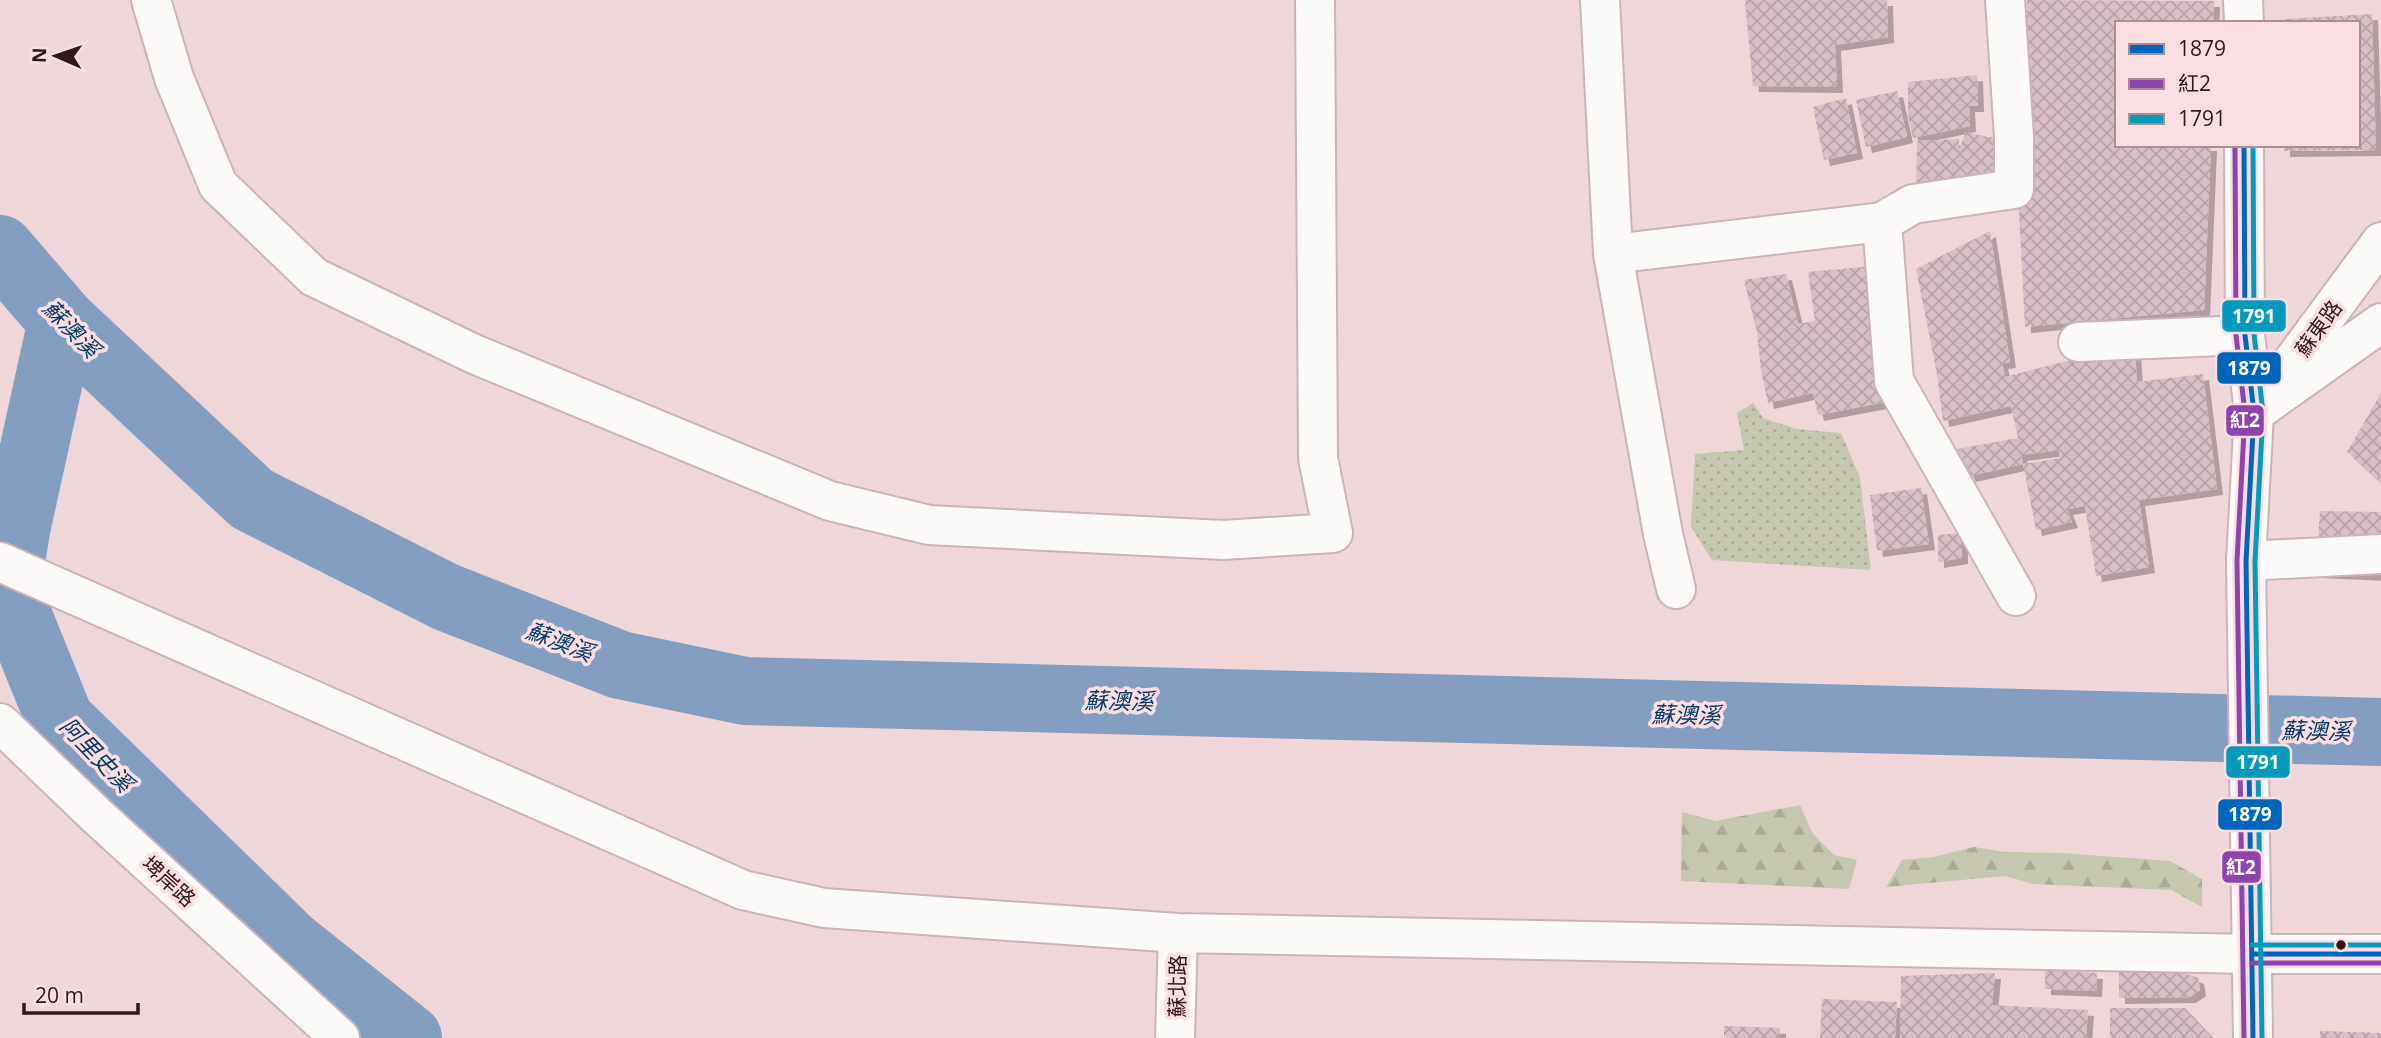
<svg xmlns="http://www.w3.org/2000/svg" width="2381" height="1038" font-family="'Open Sans','Noto Sans TC',sans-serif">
	<defs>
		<pattern id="green-dots" width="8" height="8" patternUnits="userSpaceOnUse" patternTransform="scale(1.75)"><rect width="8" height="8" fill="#c6c7af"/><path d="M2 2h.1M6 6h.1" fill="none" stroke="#abaa96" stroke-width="1.8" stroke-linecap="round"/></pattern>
		<pattern id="forest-firs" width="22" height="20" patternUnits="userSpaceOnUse" patternTransform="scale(1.75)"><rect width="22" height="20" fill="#c6c7af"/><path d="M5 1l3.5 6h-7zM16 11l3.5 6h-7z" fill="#abaa96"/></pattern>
		<pattern id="building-cross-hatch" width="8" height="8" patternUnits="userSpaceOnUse" patternTransform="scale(1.75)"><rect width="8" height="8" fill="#d6bfc6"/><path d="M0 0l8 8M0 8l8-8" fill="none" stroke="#b8a3aa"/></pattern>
		<filter id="shadow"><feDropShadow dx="6" dy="6" stdDeviation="0" flood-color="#0004"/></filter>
	</defs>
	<rect width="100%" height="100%" fill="#eed6d9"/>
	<path fill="url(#green-dots)" d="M1753,403l10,15 34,11 44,4 19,45 11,92 -159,-10 -21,-33 4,-73 49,-4 -7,-37z"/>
	<path fill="url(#forest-firs)" d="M1800,805l13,29 21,21 23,5 -8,29 -168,-8 1,-69 33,9z
		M1974,847l32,5 55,1 109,8 32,18v28l-31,-17 -138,-6 -28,-8 -119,11 16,-27 32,-3z"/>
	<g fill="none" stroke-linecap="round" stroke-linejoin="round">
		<path stroke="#839ec0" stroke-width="68" d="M0,249l62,72 190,178 194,98 174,68 125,26 1636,41
			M62,321l-46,209 -9,59 53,131 230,224 118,94"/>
	</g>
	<path fill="url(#building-cross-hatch)" filter="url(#shadow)" d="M1745,0h142l1,37 -53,8 2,42 -84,-1z
		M2027,0l187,1 -1,22h-96v122h94l-7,165 -179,17 -7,-135z
		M2372,14l4,136 -92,1v-6h74v-122h-72v-4z
		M1977,75l1,31h-9l1,20 -57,12 -5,-22v-34z
		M1897,91l10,46 -41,10 -10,-47z
		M1846,98l11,55 -33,7 -11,-53z
		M1966,132l22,5h23l-1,41 -94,23 1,-60 42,-2v11z
		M1990,231l20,131 -8,1 3,14 53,-14 77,-14 2,33 66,-8 14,115 -78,11 10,67 -53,9 -11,-70 -18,3 5,13 -36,8 -13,-66 37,-6 -1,-8 -38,5 2,9 -53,12 -13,-27 61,-11 -7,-32 -68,15 -6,-47 -21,-105z
		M1872,266l19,135 -73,14 -5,-22 -45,10 -7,-33 -4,-38 -13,-52 42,-6 12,50 17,-3 -7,-49z
		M2381,393v90l-34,-31z
		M1921,488l8,56 -52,7 -7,-56z
		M2320,511l61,1v63l-65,-3z
		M1962,533v25l-24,4v-27z
		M2119,969h54l25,9 2,12 -10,7 -71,1z
		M2045,970l52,3 -1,18 -51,-2z
		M1995,973l-3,32 96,5 -2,28h-186l1,-62z
		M1822,999l75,3 -2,36h-75z
		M2110,1008h75l28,30h-103z
		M1724,1026l56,2v10h-56z
		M2320,1031l61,2v5h-61z"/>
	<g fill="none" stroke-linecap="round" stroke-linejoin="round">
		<g stroke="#ccb3b8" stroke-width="42">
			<path id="minor" d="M151,0l23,78 44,107 96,92 160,77 356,147 99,24 294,15 110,-7 -15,-75 -3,-458
				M1600,0l13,254 50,280 13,55
				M1882,222l12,159 122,215
				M1613,254l269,-32 31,-18 101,-15v-52l-9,-137
				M2078,342l167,-7
				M2262,403l119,-161
				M2246,561l135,-7
				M0,562l743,328 81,18 354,25 1074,21h129
				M0,723l97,93 243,222
				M1175,1038l3,-105"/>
		</g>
		<g stroke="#ccb3b8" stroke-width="42">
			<path id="major" d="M2243,0l1,23
				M2244,145l1,190 9,78 -8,148 7,477
				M2254,413l127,-90"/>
		</g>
		<use href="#minor" stroke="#fcf9f9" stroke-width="38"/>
		<use href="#major" stroke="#fcf9f9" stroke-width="38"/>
		<g stroke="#fcdee2" stroke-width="10">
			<path id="bus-1" d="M2244,145l1,190 9,78 -8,148 7,477
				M2252,954h129"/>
		</g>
		<g stroke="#fcdee2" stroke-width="10">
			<path id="bus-2" d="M2235,145l1,190 9,78 -8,148 7,477
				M2252,963h129"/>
		</g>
		<g stroke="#fcdee2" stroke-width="10">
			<path id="bus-3" d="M2253,145l1,189 9,79 -8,148 7,477
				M2252,945h129"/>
		</g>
		<use href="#bus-1" stroke="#0065bd" stroke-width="5"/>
		<use href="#bus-2" stroke="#8e44ad" stroke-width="5"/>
		<use href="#bus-3" stroke="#059abc" stroke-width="5"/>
	</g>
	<circle fill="#31171c" stroke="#fcdee2" stroke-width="2.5" cx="2341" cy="945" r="6"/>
	<g text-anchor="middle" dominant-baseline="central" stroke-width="7" stroke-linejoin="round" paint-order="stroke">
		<g font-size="21" fill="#31171c" stroke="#fcdee2">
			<text transform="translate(2318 328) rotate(-54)">蘇東路</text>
			<text transform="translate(169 881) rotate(42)">埤岸路</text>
			<text transform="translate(1177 986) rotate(-89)">蘇北路</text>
		</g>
		<g font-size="23" font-style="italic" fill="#003b68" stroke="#fcdee2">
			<text transform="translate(72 328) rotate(46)">蘇澳溪</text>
			<text transform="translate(560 641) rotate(21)">蘇澳溪</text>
			<text transform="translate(1119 700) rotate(1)">蘇澳溪</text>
			<text transform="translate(1686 714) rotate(1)">蘇澳溪</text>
			<text transform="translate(2316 730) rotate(1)">蘇澳溪</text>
			<text transform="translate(97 754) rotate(46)">阿里史溪</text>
		</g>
	</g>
	<g stroke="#fcdee2" stroke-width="2.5">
		<rect x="2221" y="299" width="66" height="34" rx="7" fill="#059abc"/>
		<rect x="2216" y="351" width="66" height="34" rx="7" fill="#0065bd"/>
		<rect x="2225" y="404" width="40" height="33" rx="7" fill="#8e44ad"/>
		<rect x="2225" y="745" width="66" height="34" rx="7" fill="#059abc"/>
		<rect x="2217" y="798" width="66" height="33" rx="7" fill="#0065bd"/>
		<rect x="2221" y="850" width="41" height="34" rx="7" fill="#8e44ad"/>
	</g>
	<g font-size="19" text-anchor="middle" font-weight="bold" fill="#fff">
		<text x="2254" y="323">1791</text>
		<text x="2249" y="375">1879</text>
		<text x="2245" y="427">紅2</text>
		<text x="2258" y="769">1791</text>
		<text x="2250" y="821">1879</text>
		<text x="2241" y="874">紅2</text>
	</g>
	<rect x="2115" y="21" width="245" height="126" fill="#fcdee2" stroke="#ab8e93" stroke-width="2"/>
	<rect x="2129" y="44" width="35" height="10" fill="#0065bd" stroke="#ab8e93" stroke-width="2"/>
	<text x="2178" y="56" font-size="21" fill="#31171c">1879</text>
	<rect x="2129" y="79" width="35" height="10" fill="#8e44ad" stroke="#ab8e93" stroke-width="2"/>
	<text x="2178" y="91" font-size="21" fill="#31171c">紅2</text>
	<rect x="2129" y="114" width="35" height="10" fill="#059abc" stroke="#ab8e93" stroke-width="2"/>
	<text x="2178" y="126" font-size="21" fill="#31171c">1791</text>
	<g transform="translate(56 56) rotate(272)" stroke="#fcdee2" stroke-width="5" paint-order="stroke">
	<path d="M0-5L12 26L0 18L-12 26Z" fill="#31171c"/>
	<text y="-10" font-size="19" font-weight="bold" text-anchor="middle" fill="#31171c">N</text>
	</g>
	<path d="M24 1003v10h114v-10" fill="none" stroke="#31171c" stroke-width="3.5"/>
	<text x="35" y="1003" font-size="21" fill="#31171c" stroke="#fcdee2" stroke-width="5" paint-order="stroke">20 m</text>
</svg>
